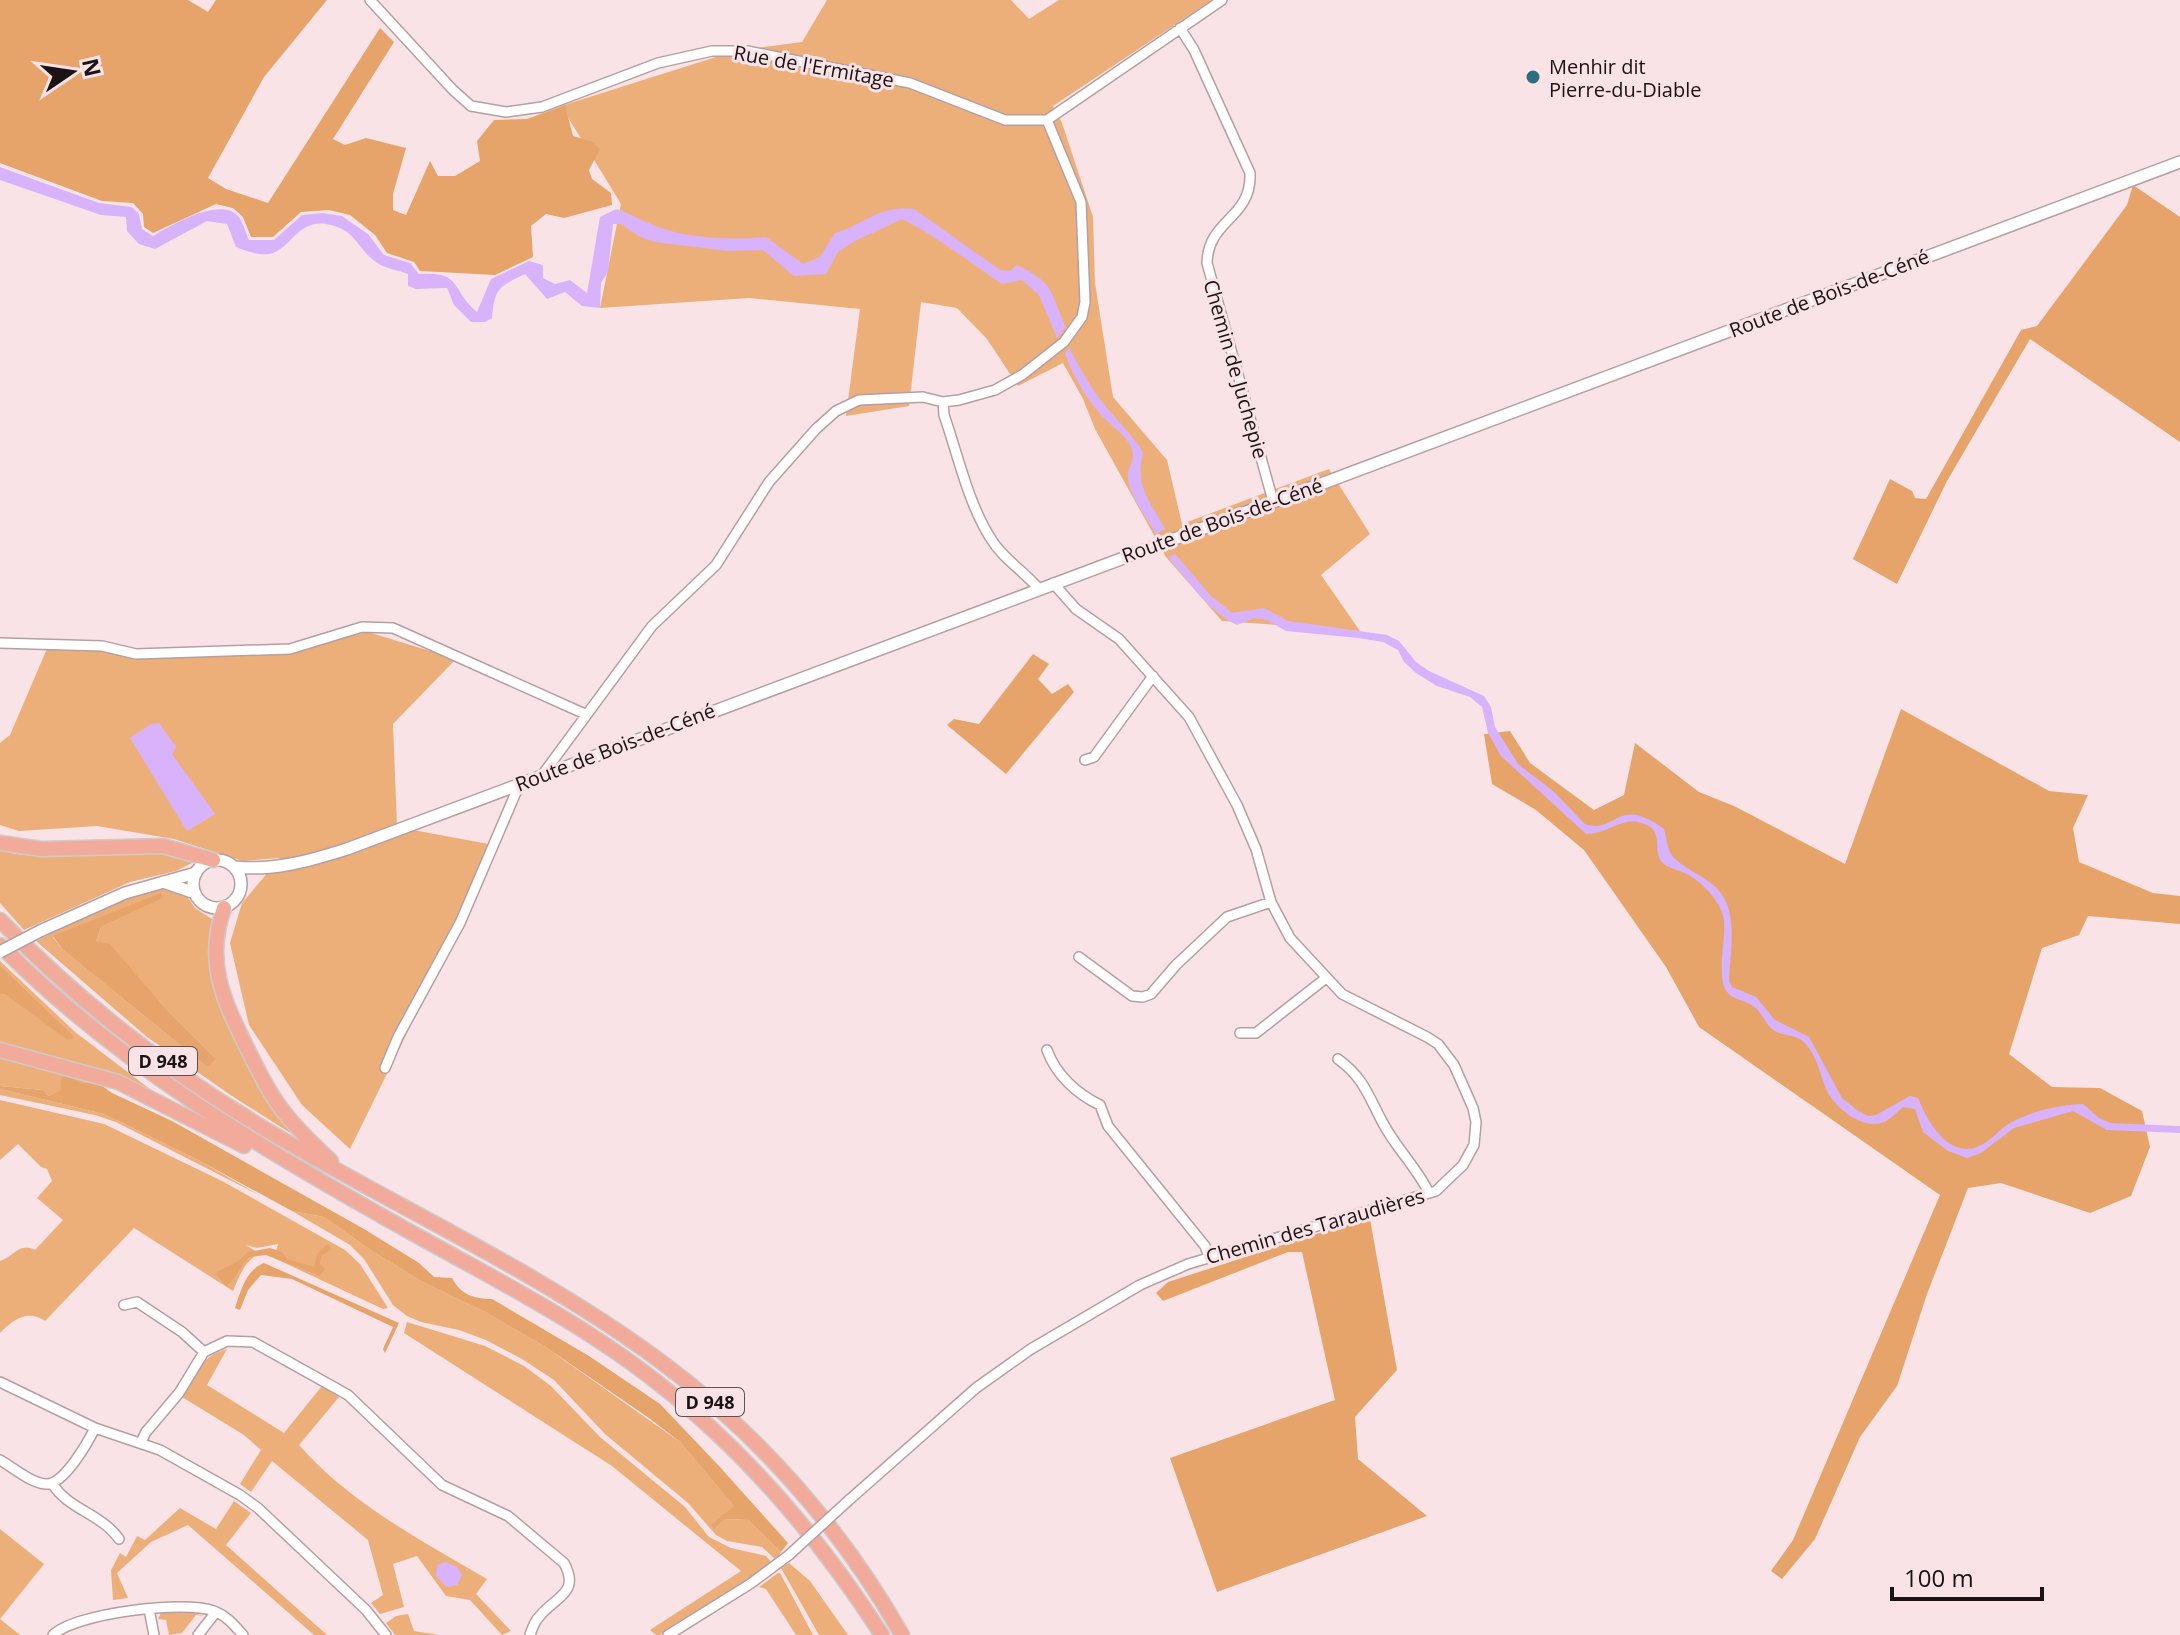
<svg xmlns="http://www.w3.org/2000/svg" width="2180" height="1635" font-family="'Open Sans',sans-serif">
	<rect width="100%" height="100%" fill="#fae3e7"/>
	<path fill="#edaf7a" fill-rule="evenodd" d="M827,0h184l18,19 30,-19h153l-159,106 9,17 31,94 2,66 18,114 54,63 15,64 147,-55 41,65 -49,41 39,56 -138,-10 -56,-64 -71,-128 -12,-30 -20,-36 -45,23 -31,-47 -30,-31 -36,-6 -12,104 -63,10 14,-107 -111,-11 -149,10 21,-104 -60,-98 174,-55 67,-9z
		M368,632l88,27 -63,65 4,103 102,19 -149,303 -48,-44 -53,-80 -19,-82 12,-40 38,-45 -38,3 -68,-22 -77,-13 -78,5 -19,-6v-82l10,-8 39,-91 214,11z
		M0,850c63,20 136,-18 198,10l-22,11 -46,11 -106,48 -24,-27z
		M164,887l23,9 8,12 17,11 -1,38 84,179 -63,-40 -85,-59 -111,-96 76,-37zM161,894l1,4 -61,29 -5,14 14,4 56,64 49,49 -8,9 -144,-117 -10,-13z
		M0,961l75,71 84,64 -31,-17 -128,-35v-49l4,-1 64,45 8,-1 -76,-73z
		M0,1056l97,26 -16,1 -32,13 -6,-6 -43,-4z
		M0,1089l104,25 98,48 57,33 -143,-73 -21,-7 -95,-20z
		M0,1100l104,24 118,57 123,69 15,14 28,44 -5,1 -109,-51 4,-14 -21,4 -11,-3 13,8c-15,10 -19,21 -26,38l-99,-63 -89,93c-18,-12 -32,-1 -45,12v-72c15,-5 19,-19 35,-11l28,-30 -26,-22 15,-17 -5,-12 -6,-2 -23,-23 -18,16z
		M292,1211l32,6 48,34 51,31 62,30 59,34 136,96 55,65 -21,22 12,-10 22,1 33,32 -5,8 -14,-13 -35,-6 -11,-6 -28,-32 -83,-69 -51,-54 -32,-21 -36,-19 -27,-10 -38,-8 -14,-6 -14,-11 -29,-46 -14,-14z
		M407,1322l78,24 39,20 27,20 49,51 85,70 24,30 22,11 35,8 6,7 -112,72h-4l-6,-5 91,-59 -129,-105 -208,-133z
		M227,1349l-20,36 77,48 38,-47 17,11 -40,48c51,58 121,95 188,134l-11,15 35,37 -9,4 -32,-35 -24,-4 -29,-40 -24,8 11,43 -24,7 -9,-11 12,-8 -15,-55 -96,-79 -21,31 -11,-8 21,-34 -17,-15 -62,-38c16,-23 15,-39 45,-48z
		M234,1501l17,12 -25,32 101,90h-13l-126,-110 -37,17 -34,31 11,25 -15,2 -2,-30 9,-17 6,4 11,-21 8,4 35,-32 36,21z
		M0,1529l44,35 -44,55 20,16h-20z
		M789,1563l21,18 38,54h-29l-38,-67z
		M778,1573h2l33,62h-17l-30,-46 -7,-2z
		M171,1612h19l14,4 -8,-1 -14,18 -13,2 -3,-15 -8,-1 3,-6z
		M408,1614l6,17 25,4h-44l-9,-12 10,-7z"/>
	<path fill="#e6a46b" d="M0,0h188l20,12 8,-12h111l-63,77 -56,101 18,11 42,14 112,-175 14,14 -61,97 12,6 21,-7 40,10 -13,46v16l13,5 24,-54 8,15h17l25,-15 -3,-20 17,-21 33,-1 38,-14 8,31 20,6 7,7 -11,21 3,9 19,14 1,12 -48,13 -18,-4 -15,12 2,31 -38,18 -75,-4 -6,-9 -27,-9 -12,-18 -25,-20 -21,-5 -28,2 -28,25h-22l-8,-20 -10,-9 -17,-4 -63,29 -9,-6 -1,-13 -10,-11 -31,-2 -102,-38z
		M2133,185l47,32v225l-150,-103 -83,142 -50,103 -44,-25 37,-80 22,12 3,7 11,1 95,-169 16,-4 90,-121z
		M1033,654l16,10 -11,15 14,15 16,-10 6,8 -68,82 -59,-49 7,-6 25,5z
		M1901,709l148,82 39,4 -15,33 6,34 74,31 27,3v28l-92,-8 -9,19 -37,13 -33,106 43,33 48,1 42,23 8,36 -19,49 -41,17 -89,-30 -33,5 -41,106 -30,92 -37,51 -45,102 -33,40 -11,-8 22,-31 147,-345 -241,-168 -33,-60 -82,-117 -48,-40 -44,-26 -8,-50 26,-3 20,32 64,47 30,-15 11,-52 64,49 35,14 111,58z
		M161,893l2,5 -62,29 -5,14 14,3 57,66 49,49 -9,8 -144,-117 -10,-14z
		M0,965l76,73 -8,2 -64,-46 -4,1z
		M65,1076l16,7 16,-1 15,11 60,28 192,108 55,34 15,14 18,1c9,17 22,21 40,21l97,57 71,48 59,62 69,77 -7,9 -33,-32 -22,-1 -12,10 -3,-4 23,-19 -54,-64 -31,-24 -105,-72 -59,-34 -62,-30 -51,-31 -48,-34 -32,-6 -90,-49 -98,-48 -104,-25v-3l43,4 6,6 12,-6v-11z
		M1370,1219l27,151 -42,47 3,42 69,57 -210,76 -47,-134 165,-58 -33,-148h-14l-125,49 -7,-8 12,-11 158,-51z
		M327,1244l5,5 -11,7 -1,8 5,5 -5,7 -54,-21 -17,2c-9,9 -13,23 -23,29l-11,-13 23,-12 10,-9 22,-4 12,4 5,7 27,8 3,-13z
		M264,1263l135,60 -14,30 -2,-4 10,-22 -101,-48 -31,-4 -13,15 -8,20 -5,-2c6,-18 11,-38 29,-45z"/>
	<path fill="#d8b3fc" d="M0,167l99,36 33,4 7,7 3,15 11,7c18,-11 69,-41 86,-19 4,6 7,16 10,23h25l28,-25 21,-2 19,3 26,18 16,21 26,8 9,11c44,-3 31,15 58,38l14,-33 38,-18 14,4v13l12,6 15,-4 17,13 13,-76 16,-8c16,5 31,15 48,20 32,10 69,11 102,8l37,27 17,-7 15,-24c31,-9 43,-28 79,-24l86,61 10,1 7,-6c41,21 31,25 49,62l-9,11 -18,-43 -17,-15 -20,4c-33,-22 -64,-47 -100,-65l-47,22 -17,11 -12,22 -32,2 -31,-26 -35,1 -73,-9 -15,-5 -19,-13h-8l-5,48 -7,11 -1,25 -18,-2 -17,-14 -18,7 -22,-25c-27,13 -30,14 -33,44l-7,4h-14l-17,-17 -7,-17 -31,1 -8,-3v-12c-9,-4 -21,-5 -29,-10 -24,-15 -20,-34 -53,-40 -27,-4 -35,23 -53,29 -11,4 -27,-2 -37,-6l-9,-23 -20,-3 -52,28 -16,-5 -12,-13 -1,-14 -25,-2 -101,-35z
		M1069,348c11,20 22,41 37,59 13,15 26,28 37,45 -8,36 6,47 22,77l-9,5c-9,-16 -26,-37 -28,-56 -1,-11 8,-17 4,-29 -6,-15 -19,-21 -29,-32 -16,-17 -30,-41 -38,-63z
		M1175,554l36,42 21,17 32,-5 24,13 99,14 12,6 17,21 13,9 55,25 7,11 4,20 23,37 35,27 32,33c32,11 31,-30 79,5 3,9 3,22 10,29 18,17 46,22 54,49 7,22 2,51 1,74l3,6 24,10 19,23 34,17 33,61 16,13 10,5 8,-1 34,-19 8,2c9,22 28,57 56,50 15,-4 24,-18 36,-25 21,-12 50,-18 73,-19l16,14 11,5 70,3v7l-73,-3 -34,-19 -59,17 -33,25 -14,5 -19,-7 -25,-19 -8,-23 -12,-2c-6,5 -12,12 -19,15 -21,8 -46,-12 -56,-29 -8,-17 -10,-36 -23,-50 -7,-8 -18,-7 -28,-11 -12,-5 -14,-20 -24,-26 -8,-6 -20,-6 -26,-14 -11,-15 -1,-53 -3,-72 -3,-19 -21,-37 -37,-46 -7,-4 -17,-5 -23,-10 -15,-13 5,-35 -26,-42 -16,-4 -31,12 -52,12l-85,-78 -13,-23 -6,-26 -12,-10 -33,-11 -21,-13 -12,-11 -6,-12 -15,-8 -25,-4 -72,-7 -19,-11 -13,-2 -17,7c-29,-14 -49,-44 -69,-68z
		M159,723l17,24 -4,7 43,60 -28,17 -57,-93 21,-14z
		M446,1562l11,5 5,8 -5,10 -10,2 -11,-11 1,-11z"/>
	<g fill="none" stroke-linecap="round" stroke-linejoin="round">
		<g stroke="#b59fa3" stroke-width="12">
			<path id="minor" d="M370,0l83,90 18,16 35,6 36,-5 116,-44 54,-12h35l163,32 95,37h42l175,-120
				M1180,28l14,22 56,123c2,46 -42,46 -43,90l66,238
				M943,402l1,13c14,40 24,88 47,124 12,20 33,32 48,50
				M0,643l102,3 34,8 154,-5 72,-22 31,1 192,86
				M1085,760l9,-3 59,-81
				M543,774l109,-148 64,-61 53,-83 47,-53 20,-18 23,-11 64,-3 20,5 16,-2 36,-10 27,-15 42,-33 18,-25 3,-15 -4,-100 -34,-82
				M1079,957l53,39 11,1 8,-3 25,-29 51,-48 44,-15
				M1240,1033h16l70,-55
				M1047,1050c9,25 30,44 53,55l8,21 97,120 4,11
				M1338,1059c27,20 30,37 46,66 13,24 33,43 45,68
				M385,1068l13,-31 62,-114 60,-140
				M124,1305l13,-3 45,30 22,20
				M0,1382l95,46 65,22 80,45 18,13 108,102 20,25
				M141,1442l5,-10 33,-39 25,-41 23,-11 26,1 95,53 94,90 66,31 56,47c17,31 -10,34 -25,54 -5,5 -7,12 -9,18
				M0,1460c12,7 31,23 46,24 18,1 42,-42 49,-56
				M52,1483c15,26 50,31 67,56
				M849,1500l127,-112 55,-39 109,-64 48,-21 248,-73 27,-26 11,-20 2,-23 -3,-14 -19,-43 -16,-21 -11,-7 -85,-43 -52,-56 -19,-36 -15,-53 -19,-44 -48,-88 -70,-78 -43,-30 -23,-26
				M149,1609l5,26
				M53,1635c22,-22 132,-35 161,-24 13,5 20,14 29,24
				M198,1635l18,-23
				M668,1635l82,-51 39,-29"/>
		</g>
		<g stroke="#b59fa3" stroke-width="14">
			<path id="tertiary" d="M193 884a24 24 0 1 1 48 0a24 24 0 1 1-48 0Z
				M235,867c39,4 74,-6 112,-18l1833,-687
				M163,882l32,11
				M40,931l85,-38 71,-20"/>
		</g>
		<g stroke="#cdcbcb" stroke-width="17">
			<path id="trunk" d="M0,843l41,6 122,-3 50,14
				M224,908c-19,54 -1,91 23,140 12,24 24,49 41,69 13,16 28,30 43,44
				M0,920c78,81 168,151 265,209 130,78 272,141 395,232 99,73 182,168 242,274
				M0,945c118,119 260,203 405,284 86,48 176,93 253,154 90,70 162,156 224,252
				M0,1050l118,32 126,64"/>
		</g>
		<use href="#minor" stroke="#fff" stroke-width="9"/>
		<use href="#tertiary" stroke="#fff" stroke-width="11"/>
		<use href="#trunk" stroke="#f2aa9b" stroke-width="14"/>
		<g stroke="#b59fa3" stroke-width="12" stroke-linecap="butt">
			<path id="minor-bridge" d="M789,1555l60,-55"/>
		</g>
		<g stroke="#b59fa3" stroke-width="14" stroke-linecap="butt">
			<path id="tertiary-bridge" d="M0,952l40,-21"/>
		</g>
		<use href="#minor-bridge" stroke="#fff" stroke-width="9"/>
		<use href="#tertiary-bridge" stroke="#fff" stroke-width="11"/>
	</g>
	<circle fill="#2c6d81" stroke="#fae3e7" stroke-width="3" cx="1533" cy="77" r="8"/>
	<g text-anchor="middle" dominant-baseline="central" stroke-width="6" stroke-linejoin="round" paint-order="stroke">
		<g fill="#fae3e7" stroke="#5d5153" stroke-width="2">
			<rect x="129" y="1047" width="68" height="28" rx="6"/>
			<rect x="676" y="1388" width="68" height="28" rx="6"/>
		</g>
		<g font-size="18" font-weight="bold" fill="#1a1214">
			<text x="163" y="1061">D 948</text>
			<text x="710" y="1402">D 948</text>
		</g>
		<g font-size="20" fill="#1a1214" stroke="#fae3e7">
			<text transform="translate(814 66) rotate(10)">Rue de l'Ermitage</text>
			<text transform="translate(1829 293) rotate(-21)">Route de Bois-de-Céné</text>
			<text transform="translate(1236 369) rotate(74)">Chemin de Juchepie</text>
			<text transform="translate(1222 520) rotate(-20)">Route de Bois-de-Céné</text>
			<text transform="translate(615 747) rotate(-21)">Route de Bois-de-Céné</text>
			<text transform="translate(1315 1226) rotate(-16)">Chemin des Taraudières</text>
		</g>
		<g font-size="20" fill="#1a1214" stroke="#fae3e7" text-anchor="start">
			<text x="1549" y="66">Menhir dit<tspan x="1549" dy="23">Pierre-du-Diable</tspan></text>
		</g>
	</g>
	<g transform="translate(72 72) rotate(77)" stroke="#fae3e7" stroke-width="6" paint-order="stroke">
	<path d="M0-6L14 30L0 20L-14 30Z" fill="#1a1214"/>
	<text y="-12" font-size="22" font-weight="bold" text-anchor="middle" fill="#1a1214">N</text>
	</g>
	<path d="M1892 1587v12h150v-12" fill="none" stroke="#1a1214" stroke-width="4"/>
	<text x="1904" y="1587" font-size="24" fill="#1a1214" stroke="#fae3e7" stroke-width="6" paint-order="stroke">100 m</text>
</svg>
